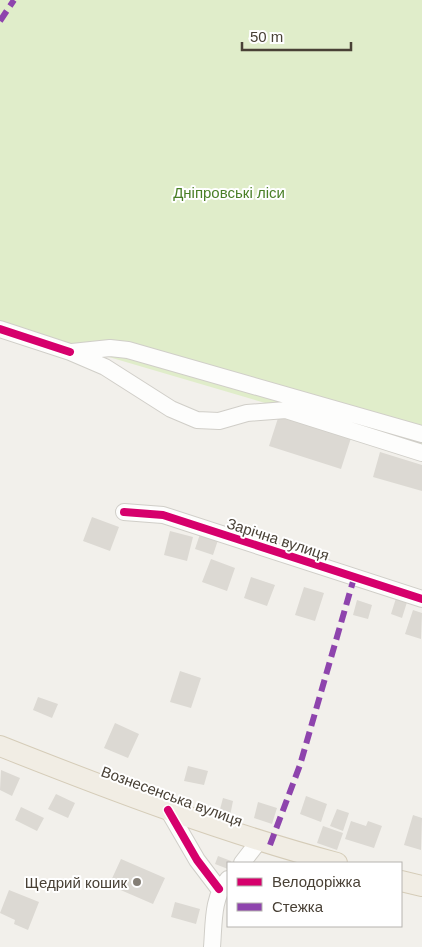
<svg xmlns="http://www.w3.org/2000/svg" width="422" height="947" font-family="Helvetica,sans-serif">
	<rect width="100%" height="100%" fill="#f2f0eb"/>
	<path fill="#e0edca" d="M0,0h422v449l-422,-124z"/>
	<path fill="#dcd9d3" d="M279,415l72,23 -10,31 -72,-23z
		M380,452l42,13v26l-49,-14z
		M92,517l27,10 -9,24 -27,-10z
		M170,531l23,6 -6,24 -23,-6z
		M200,534l18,6 -5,15 -18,-6z
		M211,559l24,9 -8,23 -25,-9z
		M251,577l24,8 -8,21 -23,-8z
		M304,587l20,6 -9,28 -20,-6z
		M397,595l11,4 -6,19 -11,-4z
		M357,600l15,5 -4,14 -15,-4z
		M413,610l9,3 -1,26 -16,-5z
		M180,671l21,7 -10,30 -21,-6z
		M38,697l20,7 -6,14 -19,-8z
		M115,723l24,11 -11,24 -24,-10z
		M188,766l20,5 -4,14 -20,-4z
		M1,770l19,8 -8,18 -12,-6z
		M56,794l19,9 -7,15 -20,-9z
		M306,796l21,8 -6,18 -21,-8z
		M223,798l10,3 -3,15 -11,-3z
		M258,802l19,6 -5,16 -18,-6z
		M21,807l23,11 -7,13 -22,-11z
		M337,809l12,4 -6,18 -13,-5z
		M413,815l9,3 -1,32 -17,-5z
		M351,821l15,5 2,-5 14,5 -8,22 -29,-9z
		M323,826l20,7 -6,17 -20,-7z
		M218,856l13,5 -3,8 -13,-5z
		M121,859l44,19 -12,26 -44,-19z
		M9,890l30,12 -11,28 -14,-6 1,-4 -15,-7z
		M175,902l25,7 -4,15 -25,-7z"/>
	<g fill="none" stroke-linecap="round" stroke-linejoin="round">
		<g stroke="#d0cec8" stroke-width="18">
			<path id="minor" d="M0,329l70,23 35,15 66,42 26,11 22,1 28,-8 39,-3 136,43
				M72,352l38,-4 18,2 294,84
				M124,512l39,3 259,84
				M168,810l29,50 22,29
				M242,863l17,-22
				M212,947c2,-23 0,-50 16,-68"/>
		</g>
		<g stroke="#d5ccb8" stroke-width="22">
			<path id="major" d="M0,746c111,44 222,86 337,117
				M401,881l21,5"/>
		</g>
		<use href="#minor" stroke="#fdfdfc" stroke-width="16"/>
		<use href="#major" stroke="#f1ede4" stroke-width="20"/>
		<path stroke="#8e44ad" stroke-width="6" stroke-dasharray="12 6" stroke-linecap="butt" d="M0,21l14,-21
			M270,845l30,-80 54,-187"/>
		<g stroke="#fff" stroke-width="11">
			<path id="cycleway" d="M0,329l70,23
				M124,512l39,3 259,84
				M168,810l29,50 22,29"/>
		</g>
		<use href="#cycleway" stroke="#d6006c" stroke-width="8"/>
	</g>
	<circle fill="#847e75" stroke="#fff" stroke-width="2" cx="137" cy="882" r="5"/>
	<g text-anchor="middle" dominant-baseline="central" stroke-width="4" stroke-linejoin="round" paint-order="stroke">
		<g font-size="15" fill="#497f26" stroke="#fff">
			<text x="229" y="192">Дніпровські ліси</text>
		</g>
		<g font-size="15" fill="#494136" stroke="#fff">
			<text transform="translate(278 539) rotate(18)">Зарічна вулиця</text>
			<text transform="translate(172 796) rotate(20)">Вознесенська вулиця</text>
		</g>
		<g font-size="15" fill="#494136" stroke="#fff" text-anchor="end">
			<text x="127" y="882">Щедрий кошик</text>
		</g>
	</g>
	<rect x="227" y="862" width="175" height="65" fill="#ffffff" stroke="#b6b3af"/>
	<rect x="237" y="878" width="25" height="8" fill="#d6006c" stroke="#b6b3af"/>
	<text x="272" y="887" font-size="15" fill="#494136">Велодоріжка</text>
	<rect x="237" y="903" width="25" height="8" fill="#8e44ad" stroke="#b6b3af"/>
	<text x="272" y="912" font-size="15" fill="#494136">Стежка</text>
	<path d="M242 42v8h109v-8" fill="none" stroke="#494136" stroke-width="2.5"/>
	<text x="250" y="42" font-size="15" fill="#494136" stroke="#ffffff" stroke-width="4" paint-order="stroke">50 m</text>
</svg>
